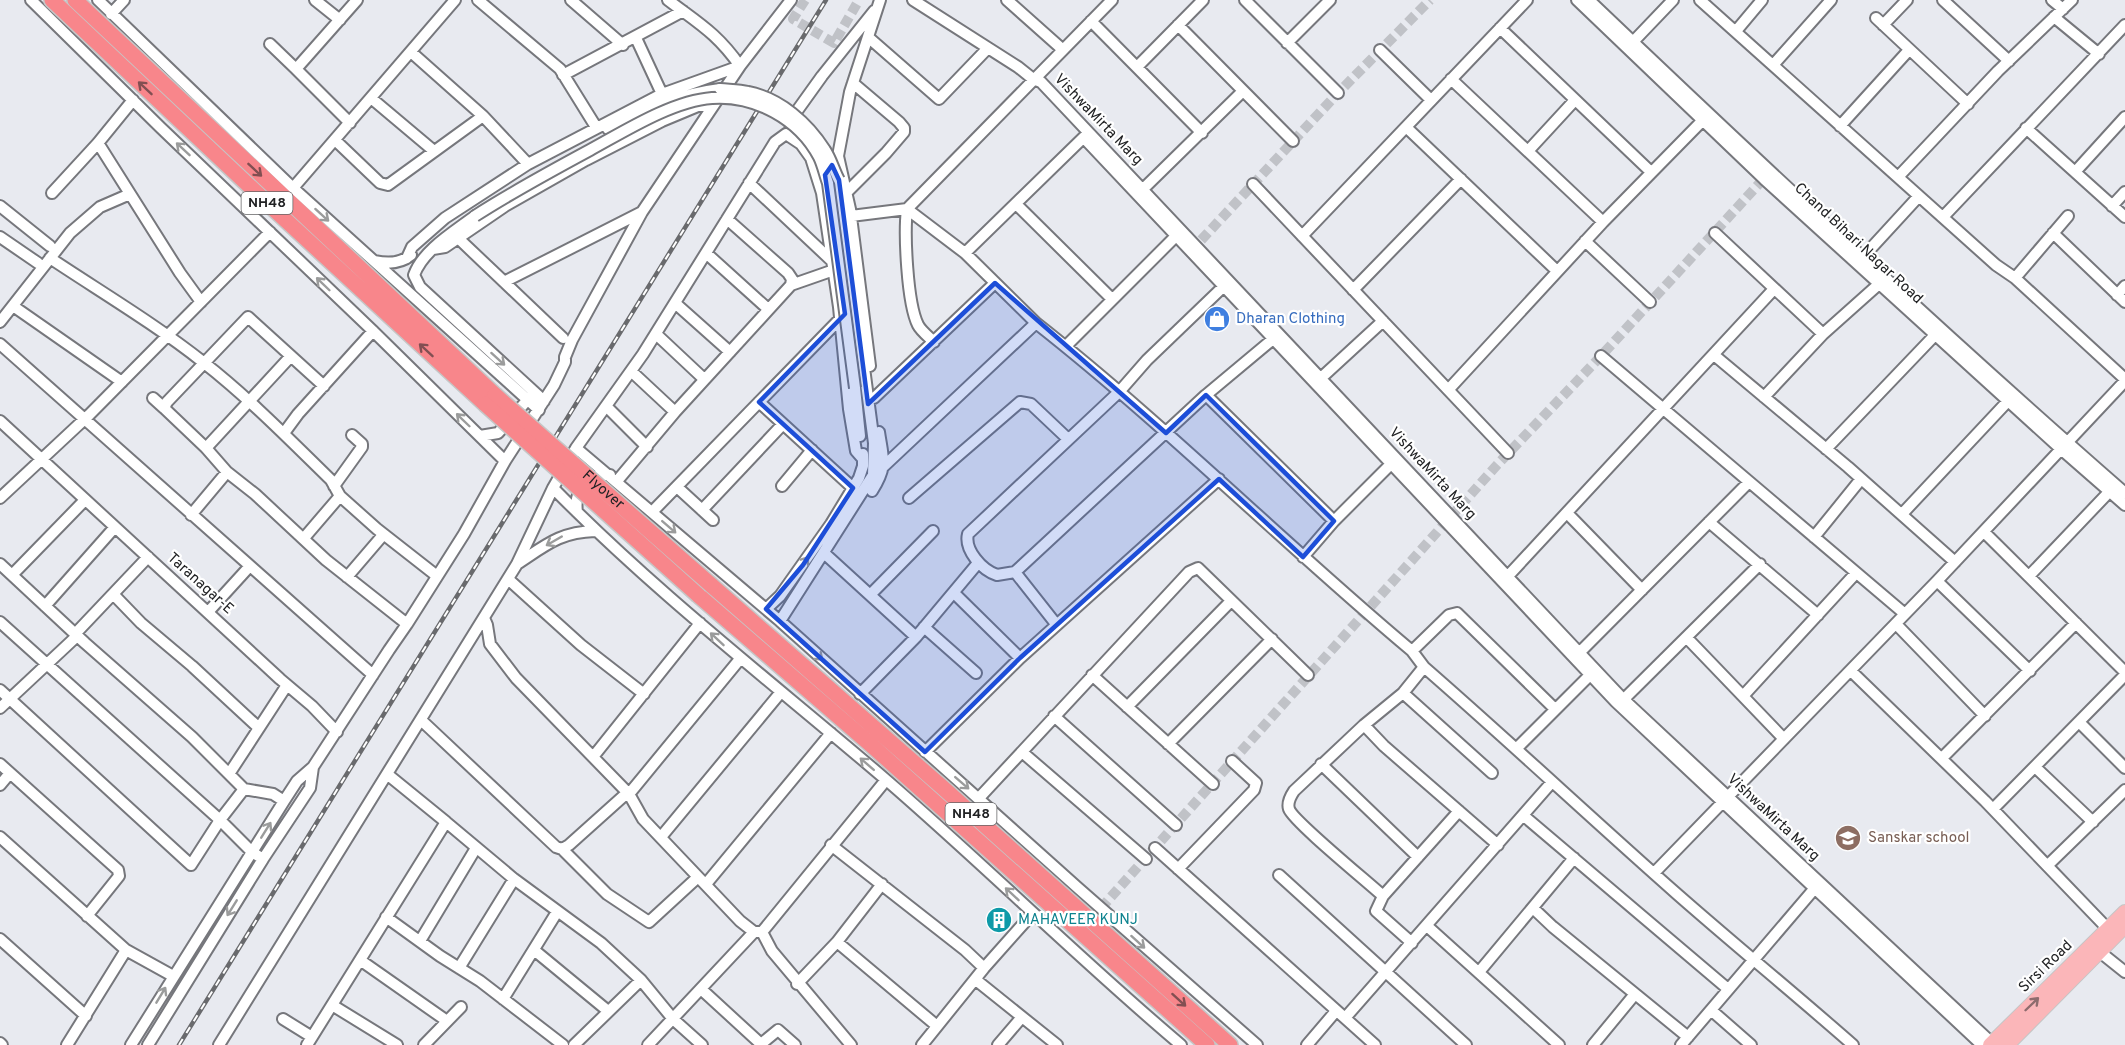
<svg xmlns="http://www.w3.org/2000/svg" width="2125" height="1045" font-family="Overpass,sans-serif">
	<rect width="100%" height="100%" fill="#e8eaf0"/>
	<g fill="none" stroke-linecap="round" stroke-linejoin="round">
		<path stroke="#c0c2c7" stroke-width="10" stroke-dasharray="10 5" stroke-linecap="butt" d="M805,0l-12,19 41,24 25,-43
			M1191,251l147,-158 92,-93
			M1101,908l396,-443 104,-109 167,-182"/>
		<g stroke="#76777c" stroke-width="14">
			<path id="minor" d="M31,0l130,128 212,203 132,130
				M98,0l195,188 246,222
				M315,0l25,20
				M478,0l82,69 36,58
				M571,0l52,45
				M913,0l105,67 15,12 8,3 580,615 373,348
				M1007,0l55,49
				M1245,0l93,93
				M1577,0l187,179 297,270 64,56
				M1589,0c176,168 353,333 536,493
				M1700,0l296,265 19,13 110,101
				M1943,0l66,61
				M2052,0l11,9
				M111,14l13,-14
				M2054,17l45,37
				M1876,18l92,86
				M1091,21l111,112
				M1178,25l115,116
				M1883,25l24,-25
				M1500,28l151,144
				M1736,31l26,-31
				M868,37l71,62 49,-51
				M636,38l26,56
				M1287,43l43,-43
				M270,44l27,26
				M1630,45l43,-45
				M1380,50l51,50
				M411,52l72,64 45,48
				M1773,65l58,-65
				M1137,67l66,-67
				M563,75l120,-64
				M1451,79l152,143
				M371,98l63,53
				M789,122l33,-46 52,-65
				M350,123l-54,-54 61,-69
				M1840,126l69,-76
				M1406,127l151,144
				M2026,128l99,89
				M608,129c38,-18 69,-35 112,-40
				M1084,138l532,564 366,343
				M335,140l45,43 8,2 95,-69
				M98,143l82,130 21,29
				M1528,151l47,-51
				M838,156l12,53 20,157
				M834,161l4,-5 12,-64 30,-92
				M2075,172l50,-55
				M1898,177l100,-106 74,-71
				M749,183l83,78
				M1253,184l255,269
				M293,188l162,-188
				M847,192l39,-39 18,-21v-4l-5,-6 -46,-39
				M1140,192l103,-101
				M52,193l46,-50 35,-43
				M1016,204l96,95
				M0,206l50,40
				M2112,206l13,-14
				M475,216c-21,16 -52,34 -61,59l6,12 124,114
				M851,216l56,-7c-3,24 0,94 11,116 3,6 11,12 16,17
				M1943,217l182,-192
				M1715,233l108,101
				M2053,233l72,69
				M1302,236l225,-236
				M0,237l38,26
				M458,238l105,100
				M1585,241l65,61
				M433,249l12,-2 60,-41 81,-46 76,-39 36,-15h14
				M706,253l62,56
				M965,253l119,-116
				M1863,257l56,-61
				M50,258c51,34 105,66 153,104 46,36 86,77 128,118l9,16 37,33 60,47
				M407,258l5,-11 33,-29 83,-54 134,-70 78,-28c-23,-33 -42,-43 -72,-66
				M375,261c13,3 25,3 36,-6
				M2015,278l53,-62
				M504,282l138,-70
				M791,285l43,-15
				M1353,290l108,-111
				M2117,295l8,-9
				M675,303l55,49
				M13,306l109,76
				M0,322l70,-89 30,-26 30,-13
				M1036,323c131,103 248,221 376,328l12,16c85,74 168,152 253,227 58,51 118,100 176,151
				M656,334l48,45
				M0,344l373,331
				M1066,346l110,-110
				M1714,355l134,112 107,95
				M1601,356l304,258
				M631,371l44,41
				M1321,378l62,-57
				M324,386l-76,-69 -81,85 -3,6 42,40 21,24 28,22 71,66 81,64
				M855,388l5,48
				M1449,389l154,-167 103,-105
				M1206,395l128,126
				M1764,397l59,-63 56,-50
				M153,398l11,10
				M874,398l121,-115
				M759,402l94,86
				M606,406l41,41
				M0,421l280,258 32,27 25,26
				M284,433l14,-19 75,-83
				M480,436l18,-3 33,-37
				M206,448l85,-92
				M576,448l204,173 298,267 179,157
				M1826,449l109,-114
				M884,466l152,-143 -71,-70 -58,-44 205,-209
				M617,481l58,-69 116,-127 1,-6 -4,-6 -61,-54
				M334,486l28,-39v-3l-10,-9
				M782,486l30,-36
				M677,487l36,33
				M553,488c102,104 220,195 331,290 101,87 195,181 297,267
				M872,491c16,-25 11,-32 7,-59
				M0,498l89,-83 181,-183
				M909,498l111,-96 11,2 37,35
				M702,510l81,-86
				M577,512c-3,-22 9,-39 33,-37
				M652,512l188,-193
				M1567,513l75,77
				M1902,514l106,-113
				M191,515l36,-43
				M1709,522l109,93
				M1984,532l141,140
				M1814,537l47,-58
				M304,538l36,-42
				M824,553l92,84
				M1303,557l31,-36 57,-57
				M0,564l85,79 107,94 52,52 29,5 11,7
				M517,564c29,-19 43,-32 78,-33
				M1015,572l-18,3c-15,-5 -33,-25 -29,-41l151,-142 28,-32 77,-74
				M12,575l73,-75
				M2030,575l80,-84
				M1508,576l266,-287
				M347,577l36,-42
				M508,579l73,66 63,49
				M1937,581l93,90
				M954,593l66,65
				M113,594l28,29 51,43 67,62
				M870,595l63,-64
				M45,606l70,-79
				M766,609l14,-13 51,-72 28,-46 4,-12v-12
				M208,612l41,-45
				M484,618l3,7 3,19 26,34 113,116 14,25 97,102 14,11h8l10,19 79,94
				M780,621l93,-146 1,-32 -35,-263
				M0,622l220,198 32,32 11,7
				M1056,624l-41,-52 191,-177 67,-56
				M1896,624l89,92
				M924,627l52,46
				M75,634l73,-77
				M1687,638l97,101
				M1412,651l37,-36 8,-2 98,96
				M1580,652l169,-170
				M1851,671l134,130 123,128
				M1092,675l121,109
				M0,690l191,175 29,-45 24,-31
				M1403,693l89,80
				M860,694l56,-57 62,-74
				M1743,696l113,-123
				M1624,699l136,-135
				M1127,707l104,-106
				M0,708l77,-72
				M1054,716l122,109
				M421,720l135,127 6,2 7,-4 58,-52
				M2079,722l46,46
				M1364,725l20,21 114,99
				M1168,744l104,-105
				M1517,748l73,-73
				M925,752l95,-94 199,-179
				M1022,752l124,107
				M593,757l107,-134
				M1942,758l134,-135
				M0,764l10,9
				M1321,764l97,93
				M2035,767l58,55
				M229,774l58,-89
				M0,785l10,-12 108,97 1,6 -32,40
				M629,794l111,-135
				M979,798l210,-226 9,-4 110,107
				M1993,809l132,-134
				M1524,816l204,173
				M446,822l68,57 87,64 40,37 32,39 29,26
				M0,837l126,113 47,26
				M661,837l120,-145
				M831,845l134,105 19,18
				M1155,848l220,197
				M562,849l45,45 42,28 49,-45
				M2048,865l77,-75
				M1178,869l76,-79 2,-7 -24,-22
				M1654,873l283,-292 188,-200
				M1279,875l187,170
				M706,884l125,-151
				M1383,896c-14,-13 -90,-75 -94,-87 -2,-6 1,-12 5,-18l70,-66 39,-32 21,-26
				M1533,908l20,19 135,110
				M386,917l54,39 40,25 83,64
				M1427,926l132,119
				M762,932l124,-152
				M0,939l86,77
				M420,941l56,-93
				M837,942l100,84
				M1412,943l-36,-32 7,-15 76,-85
				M534,950l74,61
				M2100,952l25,20
				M360,960l87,61
				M459,968l55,-89
				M1479,972l95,-114
				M976,980l81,65
				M797,984l40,-42 45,-58
				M701,989l61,56
				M503,999l54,-87
				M332,1005l65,40
				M1711,1010l40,35
				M1345,1018l207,-236
				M283,1019l29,18
				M0,1043l2,2
				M761,1044l17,-14 17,15
				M67,1045l59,-95
				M131,1045l153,-244 13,-20 16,-14 76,-117 18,-26 57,-90 41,-73 49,-76 11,-23v-5l7,-17 70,-128 98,-146 51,-66
				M148,1045l115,-186 47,-71 3,-21
				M219,1045l298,-481 36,-76 23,-40 67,-94 132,-212 11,-8 15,10 10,14 11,35 17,114 10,102 7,42 7,8
				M307,1045l139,-223 -59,-48
				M424,1045l37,-38
				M574,1045l67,-65
				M648,1045l106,-113
				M922,1045l62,-77 49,-55
				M998,1045l24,-28
				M1307,1045l29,-34
				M1593,1045l42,-51
				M1681,1045l134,-157"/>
		</g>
		<g stroke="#c5c6c6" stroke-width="16">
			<path id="major" d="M1990,1045l135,-133
				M2007,1045l118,-119"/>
		</g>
		<g stroke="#c5c6c6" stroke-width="18">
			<path id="highway" d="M52,0l226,213 207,191
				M75,0l420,395
				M711,585l231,202 288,258
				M698,595l172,149 337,301"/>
		</g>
		<use href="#minor" stroke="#fff" stroke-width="10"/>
		<use href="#major" stroke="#fbb6b9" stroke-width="14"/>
		<use href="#highway" stroke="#f8868b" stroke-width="15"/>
		<g stroke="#696a6d" stroke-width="4.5">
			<path id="rail" d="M179,1045l647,-1045"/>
		</g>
		<use href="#rail" stroke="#fff" stroke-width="2" stroke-dasharray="7" stroke-linecap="butt"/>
		<g stroke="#76777c" stroke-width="14" stroke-linecap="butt">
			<path id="minor-bridge" d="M720,89c9,1 19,1 28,3 32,6 60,31 77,58 6,9 9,21 14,30
				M475,216c37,-24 76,-45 115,-66 35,-19 82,-49 122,-52 43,-3 87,21 107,59 4,8 6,18 9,26l27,205"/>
		</g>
		<g stroke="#c5c6c6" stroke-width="18" stroke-linecap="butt">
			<g id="highway-bridge">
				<path id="s1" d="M495,395l216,190"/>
				<path d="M485,404l213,191"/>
			</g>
		</g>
		<use href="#minor-bridge" stroke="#fff" stroke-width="10"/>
		<use href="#highway-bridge" stroke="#f8868b" stroke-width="15"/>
	</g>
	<defs><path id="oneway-shaft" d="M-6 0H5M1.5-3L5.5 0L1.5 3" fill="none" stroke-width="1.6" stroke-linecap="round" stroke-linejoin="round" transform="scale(1.5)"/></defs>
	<g stroke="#824f52">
		<use href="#oneway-shaft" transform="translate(145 88) rotate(-137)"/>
		<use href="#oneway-shaft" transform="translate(255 170) rotate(43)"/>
		<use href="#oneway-shaft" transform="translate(426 350) rotate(-137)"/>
		<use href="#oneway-shaft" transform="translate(1179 1000) rotate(42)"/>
	</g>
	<g stroke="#9b9c9c">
		<use href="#oneway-shaft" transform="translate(183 149) rotate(-137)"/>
		<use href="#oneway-shaft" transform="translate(322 215) rotate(42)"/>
		<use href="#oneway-shaft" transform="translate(323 284) rotate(-136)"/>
		<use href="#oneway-shaft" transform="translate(498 359) rotate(42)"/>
		<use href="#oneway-shaft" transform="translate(463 420) rotate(-136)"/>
		<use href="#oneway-shaft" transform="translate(669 527) rotate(41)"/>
		<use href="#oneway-shaft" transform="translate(554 541) rotate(150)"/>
		<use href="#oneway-shaft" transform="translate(803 564) rotate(-54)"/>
		<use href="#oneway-shaft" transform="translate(717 639) rotate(-137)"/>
		<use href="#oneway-shaft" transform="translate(816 654) rotate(42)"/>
		<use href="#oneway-shaft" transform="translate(867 764) rotate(-139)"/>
		<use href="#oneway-shaft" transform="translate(962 783) rotate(41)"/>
		<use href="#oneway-shaft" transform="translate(266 830) rotate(-58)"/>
		<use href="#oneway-shaft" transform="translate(1012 894) rotate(-137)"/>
		<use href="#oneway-shaft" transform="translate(232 908) rotate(122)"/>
		<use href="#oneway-shaft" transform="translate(1138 942) rotate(42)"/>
		<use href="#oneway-shaft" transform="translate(161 995) rotate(-59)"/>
	</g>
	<use stroke="#8e6c6e" href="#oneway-shaft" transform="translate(2032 1004) rotate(-44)"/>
	<path fill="#1d4ed8" fill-opacity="0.2" stroke="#1d4ed8" stroke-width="4.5" stroke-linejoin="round" d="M832,165l7,15 29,224 127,-121 171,150 40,-38 128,126 -31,36 -84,-78 -199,179 -95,94 -159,-143 37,-44 50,-77 -94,-86 86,-88 -20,-139z"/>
	<defs>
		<g id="shop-disc" transform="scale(1.35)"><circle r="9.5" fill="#3f7fe0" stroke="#fff"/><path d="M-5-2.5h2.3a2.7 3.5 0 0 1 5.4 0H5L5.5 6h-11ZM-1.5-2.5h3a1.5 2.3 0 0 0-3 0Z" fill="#fff"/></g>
		<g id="school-disc" transform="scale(1.35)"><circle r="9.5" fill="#8d6e63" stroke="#fff"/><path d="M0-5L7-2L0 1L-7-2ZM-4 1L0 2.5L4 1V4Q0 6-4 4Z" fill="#fff"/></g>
		<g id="building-disc" transform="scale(1.35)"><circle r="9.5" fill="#0f9aa8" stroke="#fff"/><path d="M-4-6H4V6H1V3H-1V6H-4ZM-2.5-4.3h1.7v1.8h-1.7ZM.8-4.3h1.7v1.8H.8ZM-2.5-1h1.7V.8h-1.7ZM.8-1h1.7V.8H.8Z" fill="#fff"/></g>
	</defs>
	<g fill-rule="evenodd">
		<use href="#shop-disc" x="1217" y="319"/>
		<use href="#school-disc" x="1848" y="838"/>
		<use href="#building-disc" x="999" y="920"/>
	</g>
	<g text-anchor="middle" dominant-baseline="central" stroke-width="4.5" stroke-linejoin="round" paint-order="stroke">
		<g fill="#fff" stroke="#646466" stroke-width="1.5">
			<rect x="241.5" y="192" width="51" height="22" rx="4.5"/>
			<rect x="945.5" y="803" width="51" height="22" rx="4.5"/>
		</g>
		<g font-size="14" font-weight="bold" fill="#212224">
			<text x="267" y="203">NH48</text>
			<text x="971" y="814">NH48</text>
		</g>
		<g font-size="15" fill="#212224" stroke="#fff">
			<text transform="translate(1098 120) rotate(46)">VishwaMirta Marg</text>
			<text transform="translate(1858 244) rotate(43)">Chand Bihari Nagar Road</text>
			<text transform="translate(1432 474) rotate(47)">VishwaMirta Marg</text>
			<text stroke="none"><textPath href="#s1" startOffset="144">Flyover</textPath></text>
			<text transform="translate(200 584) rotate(42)">Taranagar-E</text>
			<text transform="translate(1773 818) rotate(43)">VishwaMirta Marg</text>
			<text transform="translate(2046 967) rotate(-44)">Sirsi Road</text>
		</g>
		<g font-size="15" fill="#366cbe" stroke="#fff" text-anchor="start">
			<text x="1236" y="319">Dharan Clothing</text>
		</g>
		<g font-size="15" fill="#785e54" stroke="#fff" text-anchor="start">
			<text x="1868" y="838">Sanskar school</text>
		</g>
		<g font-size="15" fill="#0d838f" stroke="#fff" text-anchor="start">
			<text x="1018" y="920">MAHAVEER KUNJ</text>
		</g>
	</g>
</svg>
